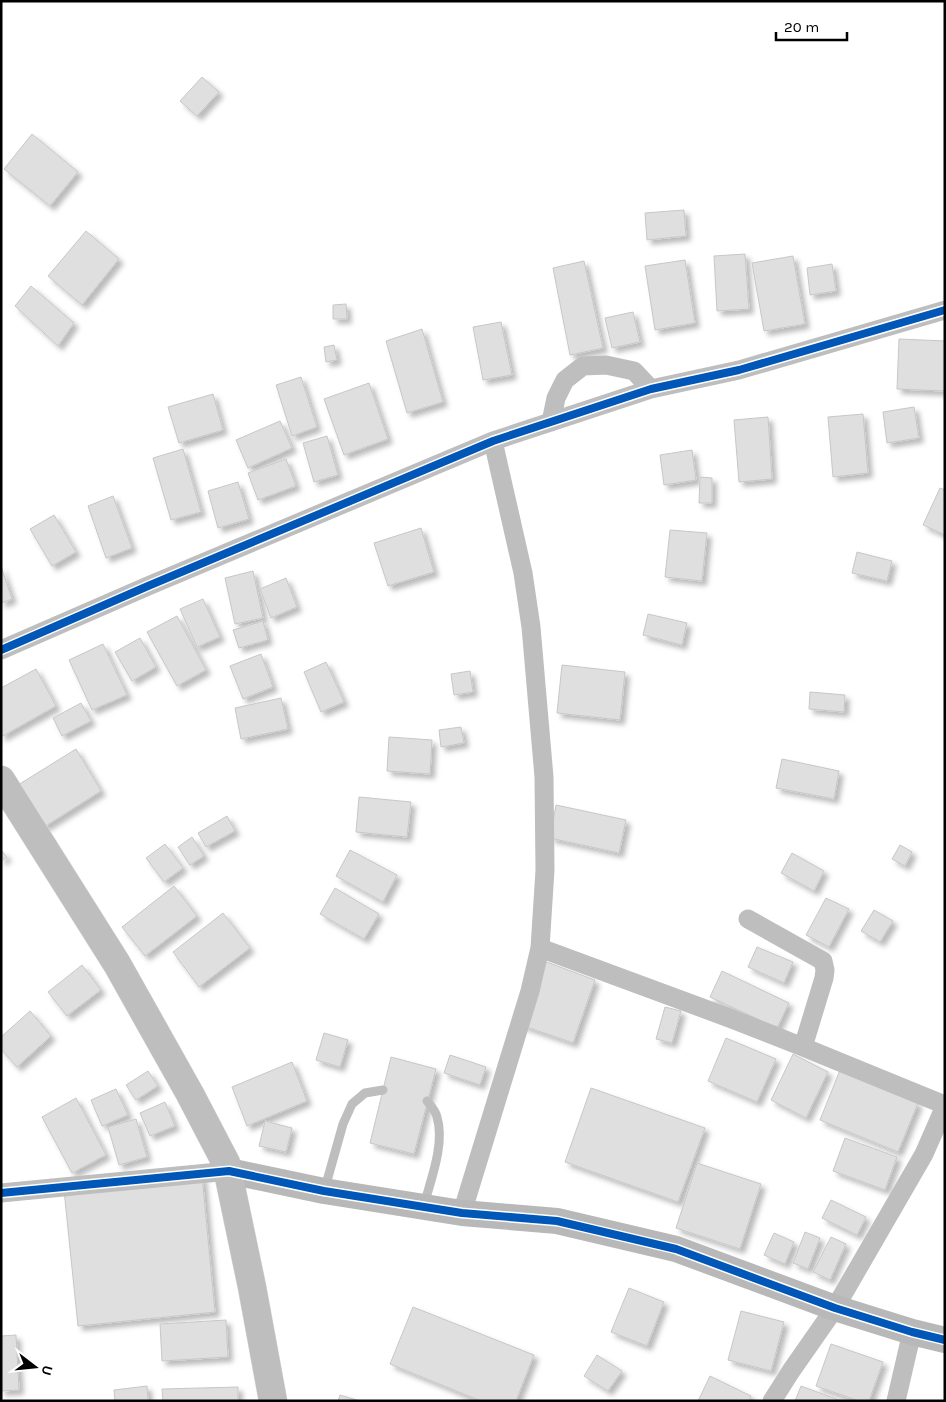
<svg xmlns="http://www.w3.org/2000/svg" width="946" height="1402" font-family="Karla,sans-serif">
	<defs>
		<filter id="shadow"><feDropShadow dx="4.5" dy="4.5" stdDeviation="2.5" flood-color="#0004"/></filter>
	</defs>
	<rect width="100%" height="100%" fill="#fff"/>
	<path fill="#dfdfdf" stroke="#c7c7c7" filter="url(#shadow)" d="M202,77l17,15 -22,24 -17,-15z
		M32,134l46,38 -28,34 -46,-37z
		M684,210l2,26 -39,4 -2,-27z
		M86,231l33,28 -37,46 -34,-29z
		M745,254l4,55 -32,2 -3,-55z
		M793,256l12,68 -41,7 -12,-68z
		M685,260l10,63 -40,7 -10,-64z
		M584,261l19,87 -33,7 -17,-87z
		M832,264l4,27 -26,4 -3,-27z
		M31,286l43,37 -16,23 -43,-40z
		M346,304l1,15h-14v-14z
		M633,312l7,30 -28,6 -7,-30z
		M501,322l11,53 -29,5 -10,-53z
		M422,329l21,73 -36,11 -21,-72z
		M899,339l46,2v50l-48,-2z
		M334,345l3,15 -11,2 -2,-15z
		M301,377l16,50 -25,9 -16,-51z
		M369,383l19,56 -44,16 -20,-56z
		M213,394l10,36 -44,13 -11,-36z
		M914,407l5,31 -32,5 -4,-31z
		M863,414l5,59 -35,4 -5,-60z
		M768,417l4,62 -33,3 -5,-62z
		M280,421l12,27 -44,20 -12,-28z
		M327,436l11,39 -24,7 -11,-39z
		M183,449l18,63 -30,8 -18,-62z
		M692,450l4,30 -32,5 -4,-30z
		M286,459l10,27 -38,14 -10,-27z
		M700,477l12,1v25h-13z
		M238,482l11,37 -31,9 -10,-37z
		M940,488l5,2v45l-22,-10z
		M113,496l19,52 -26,10 -18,-52z
		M54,515l22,37 -24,14 -22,-37z
		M421,528l13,44 -46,14 -14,-43z
		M670,530l37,3 -5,48 -37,-4z
		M857,552l35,9 -5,20 -35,-8z
		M1,566l11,33 -11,4z
		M253,571l10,47 -28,6 -10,-46z
		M286,578l11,29 -26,11 -11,-29z
		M203,599l17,38 -23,10 -17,-38z
		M648,614l39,9 -5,22 -39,-10z
		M177,616l29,54 -29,16 -30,-54z
		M263,621l5,19 -29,8 -6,-18z
		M140,638l16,29 -24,14 -17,-29z
		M103,644l24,51 -35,15 -23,-50z
		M261,654l12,33 -30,12 -13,-33z
		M326,662l18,40 -23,10 -17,-40z
		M562,665l63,7 -5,48 -63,-7z
		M36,669l20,37 -55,31v-49z
		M470,671l3,21 -19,3 -3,-21z
		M810,692l35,3 -1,17 -35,-3z
		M281,698l7,31 -47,10 -6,-31z
		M81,703l10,18 -29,15 -9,-18z
		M461,727l3,16 -23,4 -2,-17z
		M389,737l43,3 -2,34 -43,-3z
		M76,749l25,42 -57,36 -26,-42z
		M782,759l57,12 -5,28 -58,-11z
		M359,797l52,5 -4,35 -51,-5z
		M556,805l70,15 -7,33 -69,-15z
		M227,816l8,15 -29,16 -8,-14z
		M192,837l12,19 -14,9 -12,-18z
		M165,844l18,24 -19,14 -18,-24z
		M900,845l12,7 -7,14 -13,-7z
		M1,850l6,7 -6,4z
		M350,850l47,25 -14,27 -47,-26z
		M792,853l32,18 -10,20 -33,-18z
		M174,886l23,30 -52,40 -23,-29z
		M335,888l44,26 -15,25 -44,-25z
		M826,898l23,11 -20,38 -23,-12z
		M874,910l19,11 -13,21 -19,-11z
		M223,913l27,35 -51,39 -26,-35z
		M757,947l36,15 -9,21 -36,-16z
		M544,961l51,19 -22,63 -52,-18z
		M82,965l19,25 -34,26 -19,-24z
		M722,971l67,32 -12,25 -67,-31z
		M665,1007l16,4 -9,32 -16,-4z
		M30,1011l21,25 -34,31 -16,-18v-12z
		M324,1033l24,7 -8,27 -24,-7z
		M726,1038l50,21 -19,43 -49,-21z
		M793,1054l35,18 -22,46 -35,-18z
		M450,1055l36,12 -6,18 -36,-12z
		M391,1057l45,12 -22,85 -44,-11z
		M292,1062l15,39 -60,25 -15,-39z
		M840,1070l78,33 -20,49 -78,-32z
		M148,1071l10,15 -22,14 -10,-15z
		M591,1088l114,40 -27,74 -113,-40z
		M116,1089l12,26 -26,11 -11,-26z
		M76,1098l30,57 -34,18 -30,-56z
		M165,1102l10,24 -25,10 -10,-23z
		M136,1119l11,38 -28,8 -11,-38z
		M265,1121l27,7 -6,24 -27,-6z
		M845,1138l52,19 -12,33 -52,-19z
		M697,1163l64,21 -21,65 -64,-21z
		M202,1176l13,136 -137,14 -14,-136z
		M831,1200l35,17 -9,18 -35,-17z
		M805,1232l15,6 -12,31 -15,-6z
		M774,1233l20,9 -9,22 -21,-9z
		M831,1237l15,7 -16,36 -17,-8z
		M629,1288l35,14 -17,44 -36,-14z
		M413,1307l121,48 -18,46h-35l-91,-37z
		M741,1311l43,11 -13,49 -43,-11z
		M226,1320l2,37 -66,4 -2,-37z
		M16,1335l3,55 -18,1v-55z
		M831,1344l52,18 -14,39h-10l-43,-15z
		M597,1355l25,16 -14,20 -24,-15z
		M710,1376l41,20 -2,5h-51z
		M147,1386l1,15h-33l-1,-11z
		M801,1386l38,14v1h-44z
		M238,1387v14h-75l-1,-12z
		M340,1395l20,6h-22z"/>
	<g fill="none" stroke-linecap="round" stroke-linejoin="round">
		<g stroke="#dbdbdb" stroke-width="29">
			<path id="highway" d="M1,780l116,184 73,130 36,69 26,124 21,114"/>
		</g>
		<path stroke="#bebebe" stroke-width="9" d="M325,1188l18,-64 9,-20 13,-11 18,-3
			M424,1205c7,-26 21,-61 13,-88 -1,-6 -6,-11 -10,-16"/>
		<path stroke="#bebebe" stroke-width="19" d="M551,422l5,-24 9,-18 18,-14 23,-1 28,6 17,18
			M1,650l147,-64 345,-145 158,-52 88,-19 206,-60
			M748,919l75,42 2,9 -1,8 -21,69 142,58
			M540,948l192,71 71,28
			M1,1193l228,-22
			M462,1213l68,-222 10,-43 5,-78 -1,-93 -13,-150 -8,-54 -30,-132
			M772,1401l19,-30 44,-63 89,-154 21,-48
			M896,1401l16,-69"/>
		<path stroke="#b8b8b8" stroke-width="26" d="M229,1171l95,20 138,22 95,8 119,28 159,59 77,24 33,8"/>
		<use href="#highway" stroke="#bebebe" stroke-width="28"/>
		<g stroke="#fff" stroke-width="11">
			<path id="cycleway" d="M1,650l147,-64 345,-145 158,-52 88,-19 206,-60
				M1,1193l228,-22 95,20 138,22 95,8 119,28 159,59 77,24 33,8"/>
		</g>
		<use href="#cycleway" stroke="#0057b8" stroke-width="8"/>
	</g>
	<rect width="946" height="1402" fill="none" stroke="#000000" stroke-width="5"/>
	<g transform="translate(35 1367) rotate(106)" stroke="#ffffff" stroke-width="4" paint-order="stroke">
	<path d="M0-4L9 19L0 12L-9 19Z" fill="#000000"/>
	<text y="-8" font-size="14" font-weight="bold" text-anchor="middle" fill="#000000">U</text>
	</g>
	<path d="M776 32v8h71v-8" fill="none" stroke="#000000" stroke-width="2.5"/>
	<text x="784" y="32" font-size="15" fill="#000000" stroke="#ffffff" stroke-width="4" paint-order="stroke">20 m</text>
</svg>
